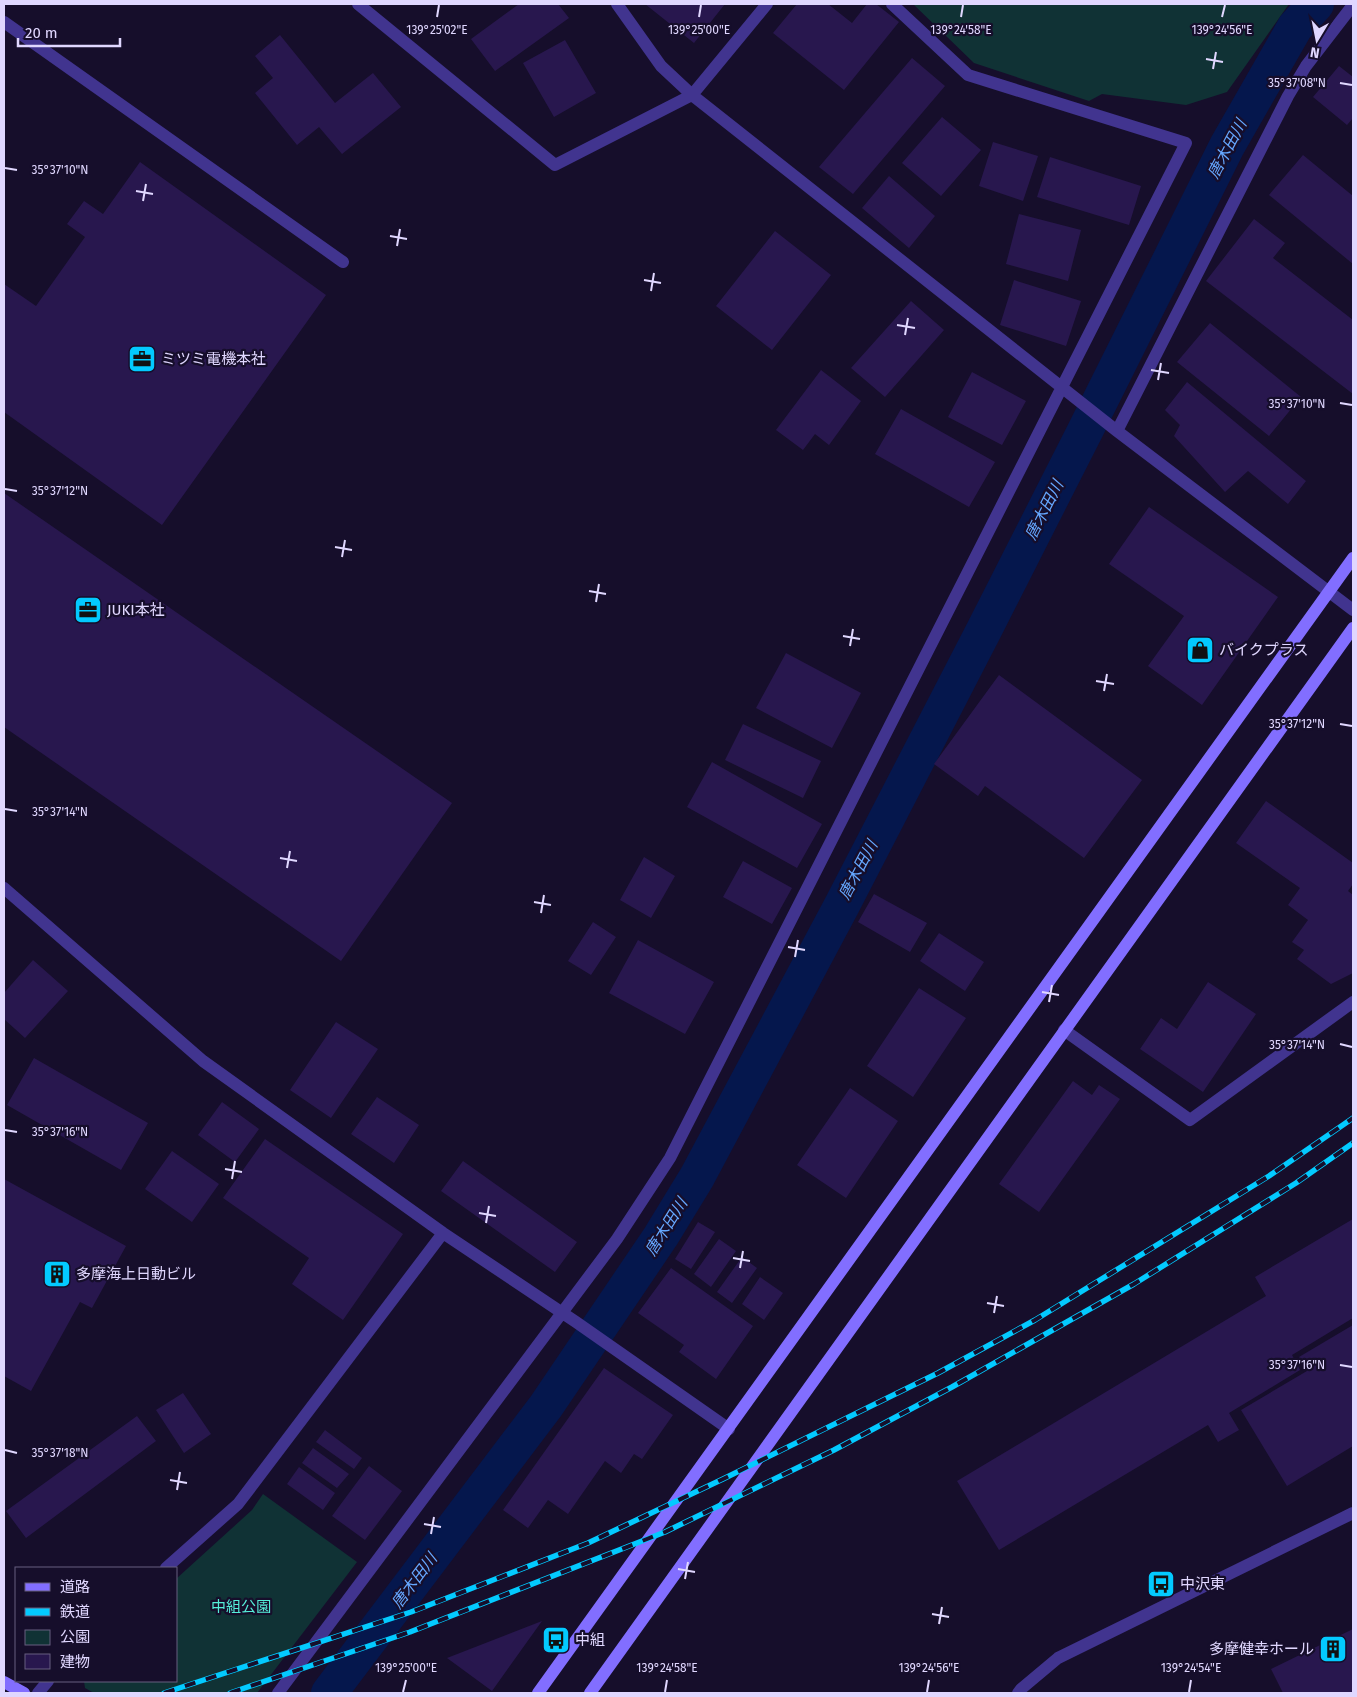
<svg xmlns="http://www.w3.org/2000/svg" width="1357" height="1697" font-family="'Fira Sans','Noto Sans JP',sans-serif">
	<rect width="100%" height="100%" fill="#160e2b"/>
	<path fill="#103235" d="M913,4h376l-62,88 -41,13 -84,-11 -13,7 -115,-38z
		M263,1494l94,68 -100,131h-163l-9,-5 -1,-7h92v-102l76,-69z"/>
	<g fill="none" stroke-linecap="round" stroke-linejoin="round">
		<path stroke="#05174d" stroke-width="36" d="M329,1693l217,-287 115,-170 36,-59 145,-272 142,-275 102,-201 141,-283 68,-119 21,-23"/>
	</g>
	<path fill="#28174e" d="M519,4h39l11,14 -74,53 -24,-32z
		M645,4h80l-31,39z
		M797,4h31l24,19 15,-19h9l23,18 -55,68 -71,-57z
		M280,35l55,68 38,-30 28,34 -59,47 -23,-27 -22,18 -42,-52 18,-15 -18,-22z
		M565,40l31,53 -42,24 -31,-54z
		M912,58l33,28 -92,108 -34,-27z
		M1339,66l14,11v41l-6,7 -34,-28z
		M942,117l39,33 -40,46 -39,-33z
		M993,142l45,14 -15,45 -44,-15z
		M1303,155l50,41v68l-84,-69z
		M1050,157l91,29 -12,39 -92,-28z
		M140,162l186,133 -164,230 -158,-113v-128l32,22 49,-69 -18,-13 17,-23 19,13z
		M889,176l46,40 -26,32 -47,-40z
		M1019,214l62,16 -13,51 -62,-17z
		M1254,219l31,24 -12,15 80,62v74l-147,-113z
		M775,231l56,44 -59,75 -56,-44z
		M1014,280l67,21 -15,45 -66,-21z
		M911,301l33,29 -59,67 -34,-29z
		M1210,323l91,74 -32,39 -92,-74z
		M821,370l40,31 -32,44 -14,-11 -12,16 -27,-20z
		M972,372l54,29 -24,44 -54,-28z
		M1187,382l119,99 -18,23 -40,-33 -23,21 -51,-56 6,-11 -15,-15z
		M901,409l94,53 -26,45 -94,-53z
		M4,493l448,310 -111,158 -337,-234z
		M1149,507l129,90 -76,108 -54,-39 36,-50 -75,-52z
		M786,653l75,40 -29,55 -76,-40z
		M999,675l143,105 -58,78 -99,-72 -7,10 -44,-32z
		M743,724l78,37 -18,37 -78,-38z
		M712,762l110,62 -25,44 -110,-61z
		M1266,801l87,62v21l-5,7 5,4v78l-22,11 -34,-25 7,-9 -12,-8 16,-22 -20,-15 12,-17 -64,-45z
		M644,857l31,19 -24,42 -31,-18z
		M743,861l49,27 -20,36 -49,-27z
		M874,894l53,29 -17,29 -52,-30z
		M593,922l23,15 -25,38 -23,-14z
		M939,933l45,29 -19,29 -45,-30z
		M638,940l76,42 -29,52 -76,-41z
		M33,960l35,31 -43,47 -21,-19v-26z
		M1208,982l48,32 -53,78 -63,-43 21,-31 16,11z
		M919,988l47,30 -53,79 -46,-31z
		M336,1022l42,27 -47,69 -41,-28z
		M34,1058l114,65 -27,47 -114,-65z
		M1073,1081l19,14 7,-10 21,14 -81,113 -40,-28z
		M850,1088l48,33 -52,77 -49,-33z
		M377,1097l42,28 -25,38 -43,-29z
		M222,1102l37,27 -24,33 -37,-27z
		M265,1139l138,95 -60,86 -51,-36 17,-26 -86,-60z
		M172,1151l47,33 -27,38 -47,-33z
		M463,1161l114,81 -22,30 -114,-81z
		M4,1179l122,67 -34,62 -12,-6 -49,89 -27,-15z
		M1353,1219v99l-61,37 8,15 -71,43 10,17 -21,12 -10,-17 -209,125 -42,-69 309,-185 -11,-19z
		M698,1222l17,10 -24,37 -16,-10z
		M719,1239l17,12 -25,36 -17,-13z
		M742,1257l15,11 -25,35 -15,-11z
		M671,1268l82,58 -37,53 -37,-27 5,-7 -46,-32z
		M760,1277l23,16 -19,27 -22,-16z
		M1353,1325v121l-66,40 -46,-76 66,-39 -8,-14z
		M604,1368l69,47 -31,44 -8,-5 -13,19 -16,-12 -37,53 -20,-14 -20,28 -25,-18z
		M183,1393l28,41 -27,19 -28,-43z
		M137,1416l19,25 -130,97 -20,-27z
		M325,1430l37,28 -8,11 -38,-27z
		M313,1448l36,26 -12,14 -35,-25z
		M369,1466l33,25 -37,49 -33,-24z
		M299,1467l36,26 -12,17 -36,-26z
		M542,1621l-50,70 -45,-33z
		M1353,1629v64h-70l-12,-24z"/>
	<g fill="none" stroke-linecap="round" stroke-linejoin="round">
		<path stroke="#41348f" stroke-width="12" d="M4,22l339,240"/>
		<path stroke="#41348f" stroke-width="12" d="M358,4l197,161 137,-70 75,-91
			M617,4l44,62 31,29 425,336 236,179
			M1117,431l171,-335 18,-30 47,-61
			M4,888l199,173 240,172 133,89 153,107
			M1064,1030l126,90 163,-118
			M166,1568l72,-64 205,-271
			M38,1693l10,-12
			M278,1693l339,-454 53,-81 516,-1015 -218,-68 -76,-71
			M1018,1693l3,-4 37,-31 295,-145"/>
		<path stroke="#826eff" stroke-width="12" d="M4,1682l20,11
			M538,1693l815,-1135
			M590,1693l763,-1065"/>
		<g stroke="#03caff" stroke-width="5.5">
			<path id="rail" d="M164,1693l247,-81 177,-69 135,-64 215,-106 97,-53 234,-144 84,-58
				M230,1693l180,-61 255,-100 169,-82 118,-63 182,-103 162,-101 57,-40"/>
		</g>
		<use href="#rail" stroke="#160e2b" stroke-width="4" stroke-dasharray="11" stroke-linecap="butt"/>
	</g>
	<path fill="none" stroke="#e0d7ff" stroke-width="2" d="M437,17l2,-12M699,17l2,-12M961,17l2,-12M1222,17l3,-12M1206,59l17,3M1213,69l3,-17M1340,83l12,2M5,168l12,2M136,191l17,3M143,201l3,-17M390,236l17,3M397,246l3,-17M644,280l17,3M651,291l3,-18M897,325l18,3M905,335l3,-17M1151,370l18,3M1158,380l3,-17M1340,403l12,2M5,489l12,2M335,547l17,3M342,557l3,-17M589,591l17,3M596,602l3,-18M843,636l17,3M850,646l3,-17M1096,681l18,3M1104,691l3,-17M1340,724l12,2M5,809l12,2M280,858l17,3M287,868l3,-17M534,902l17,3M541,913l3,-18M788,947l17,3M795,957l3,-17M1042,992l17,3M1049,1002l3,-17M1340,1044l12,3M5,1130l12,2M225,1169l17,3M232,1179l3,-18M479,1213l17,3M486,1223l3,-17M733,1258l17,3M740,1268l3,-17M987,1303l17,3M994,1313l3,-17M1340,1365l12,2M5,1450l12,3M170,1480l17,3M177,1490l3,-18M424,1524l17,3M431,1534l3,-17M678,1569l17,3M685,1579l3,-17M932,1614l17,3M939,1624l3,-17M403,1692l3,-12M665,1692l2,-12M927,1692l2,-12M1189,1692l2,-12"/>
	<defs>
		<g id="office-square" transform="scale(1.4375)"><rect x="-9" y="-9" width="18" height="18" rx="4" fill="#03caff" stroke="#160e2b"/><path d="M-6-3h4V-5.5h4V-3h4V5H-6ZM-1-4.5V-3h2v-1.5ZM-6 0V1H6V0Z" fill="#111"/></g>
		<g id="shop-square" transform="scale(1.4375)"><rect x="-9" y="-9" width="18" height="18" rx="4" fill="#03caff" stroke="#160e2b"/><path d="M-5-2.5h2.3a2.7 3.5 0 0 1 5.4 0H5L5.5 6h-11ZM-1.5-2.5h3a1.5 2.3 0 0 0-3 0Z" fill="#111"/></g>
		<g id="building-square" transform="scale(1.4375)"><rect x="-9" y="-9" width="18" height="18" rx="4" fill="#03caff" stroke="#160e2b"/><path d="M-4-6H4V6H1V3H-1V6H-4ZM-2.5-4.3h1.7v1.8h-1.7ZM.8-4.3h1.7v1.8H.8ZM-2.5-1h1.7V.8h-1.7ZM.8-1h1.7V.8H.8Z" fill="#111"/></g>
		<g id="bus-square" transform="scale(1.4375)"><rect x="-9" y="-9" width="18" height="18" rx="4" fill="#03caff" stroke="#160e2b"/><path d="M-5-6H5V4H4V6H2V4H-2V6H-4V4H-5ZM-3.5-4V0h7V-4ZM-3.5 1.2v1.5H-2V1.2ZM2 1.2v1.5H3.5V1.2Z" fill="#111"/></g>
	</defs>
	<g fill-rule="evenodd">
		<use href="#office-square" x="142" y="359"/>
		<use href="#office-square" x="88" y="610"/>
		<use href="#shop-square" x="1200" y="650"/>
		<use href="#building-square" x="57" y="1274"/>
		<use href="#bus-square" x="1161" y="1584"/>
		<use href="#bus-square" x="556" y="1640"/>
		<use href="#building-square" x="1333" y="1649"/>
	</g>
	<g text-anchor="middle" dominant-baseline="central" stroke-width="4.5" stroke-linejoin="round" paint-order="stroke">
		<g font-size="15" fill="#e0d7ff" stroke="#160e2b" text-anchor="start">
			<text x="161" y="359">ミツミ電機本社</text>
			<text x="107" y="610">JUKI本社</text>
			<text x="1219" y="650">バイクプラス</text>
			<text x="76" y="1274">多摩海上日動ビル</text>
			<text x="1180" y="1584">中沢東</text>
			<text x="575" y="1640">中組</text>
			<text x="1314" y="1649" text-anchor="end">多摩健幸ホール</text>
		</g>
		<g font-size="15" fill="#55edd8" stroke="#160e2b">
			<text x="241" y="1607">中組公園</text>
		</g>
		<g font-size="16" font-style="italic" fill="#65a7ff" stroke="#160e2b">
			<text transform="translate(1227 149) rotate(-62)">唐木田川</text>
			<text transform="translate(1044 510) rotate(-63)">唐木田川</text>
			<text transform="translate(858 870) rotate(-62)">唐木田川</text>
			<text transform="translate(666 1227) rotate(-58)">唐木田川</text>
			<text transform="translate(414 1581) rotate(-53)">唐木田川</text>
		</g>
	</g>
	<g font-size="12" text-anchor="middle" fill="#e0d7ff" stroke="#160e2b" stroke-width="4.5" stroke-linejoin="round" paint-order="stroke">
		<text x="437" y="34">139°25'02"E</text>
		<text x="699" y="34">139°25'00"E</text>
		<text x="961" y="34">139°24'58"E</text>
		<text x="1222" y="34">139°24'56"E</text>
		<text x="1297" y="87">35°37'08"N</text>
		<text x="60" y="174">35°37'10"N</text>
		<text x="1297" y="408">35°37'10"N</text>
		<text x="60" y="495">35°37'12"N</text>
		<text x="1297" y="728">35°37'12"N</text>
		<text x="60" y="816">35°37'14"N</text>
		<text x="1297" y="1049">35°37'14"N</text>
		<text x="60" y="1136">35°37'16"N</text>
		<text x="1297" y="1369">35°37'16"N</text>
		<text x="60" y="1457">35°37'18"N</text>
		<text x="406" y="1672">139°25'00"E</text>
		<text x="667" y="1672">139°24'58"E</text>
		<text x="929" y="1672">139°24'56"E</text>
		<text x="1191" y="1672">139°24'54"E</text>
	</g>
	<rect width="1357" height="1697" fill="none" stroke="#e0d7ff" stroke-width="10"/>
	<rect x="15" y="1567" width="162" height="115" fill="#160e2b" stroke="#675e80"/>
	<rect x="25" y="1583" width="25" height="8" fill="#826eff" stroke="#675e80"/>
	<text x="60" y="1592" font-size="15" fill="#e0d7ff">道路</text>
	<rect x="25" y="1608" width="25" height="8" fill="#03caff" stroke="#675e80"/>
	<text x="60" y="1617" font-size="15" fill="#e0d7ff">鉄道</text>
	<rect x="25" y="1630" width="25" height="15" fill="#103235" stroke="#675e80"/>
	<text x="60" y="1642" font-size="15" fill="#e0d7ff">公園</text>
	<rect x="25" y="1654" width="25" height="15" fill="#28174e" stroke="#675e80"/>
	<text x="60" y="1667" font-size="15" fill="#e0d7ff">建物</text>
	<g transform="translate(1317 40) rotate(190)" stroke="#160e2b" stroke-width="4" paint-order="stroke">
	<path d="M0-4L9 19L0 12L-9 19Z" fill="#e0d7ff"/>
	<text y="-8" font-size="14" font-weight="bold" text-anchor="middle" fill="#e0d7ff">N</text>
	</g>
	<path d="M18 38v8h102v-8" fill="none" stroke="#e0d7ff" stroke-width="2.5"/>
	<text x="25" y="38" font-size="15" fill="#e0d7ff" stroke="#160e2b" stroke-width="4" paint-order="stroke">20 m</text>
</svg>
